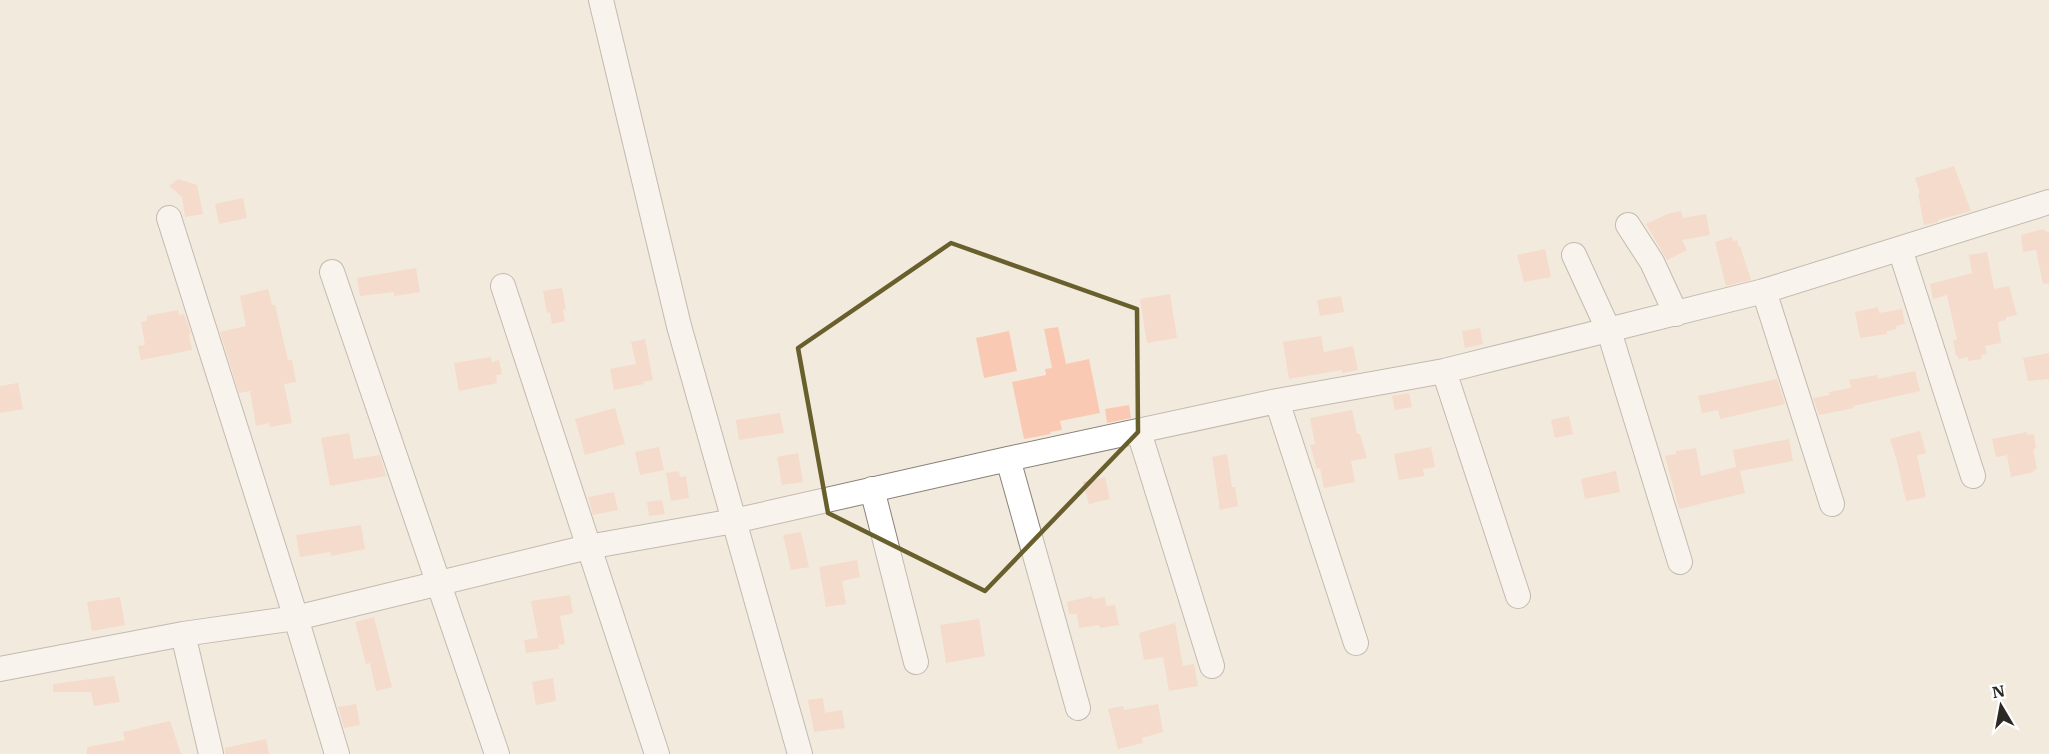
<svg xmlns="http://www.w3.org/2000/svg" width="2049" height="754" font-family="'IBM Plex Serif',serif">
	<rect width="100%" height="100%" fill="#f3eade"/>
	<path fill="#f9c9b3" d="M1954,166l17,45 -33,9v2l-14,3 -6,-32h2l-5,-15z
		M178,179l19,6 6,29 -18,3 -3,-20 -13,-11z
		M243,198l4,20 -28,6 -4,-20z
		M1681,211l2,7 23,-4 4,21 -28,5 5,10 -20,10 -21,-36 24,-11z
		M2043,229l6,4v50l-6,1 -7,-34 -13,2 -2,-17z
		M1732,237l1,4 4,-1 1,6h2l11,34 -25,6 -11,-44z
		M1545,249l6,28 -27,5 -7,-27z
		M1987,252l7,37 15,-3 8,29 -11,2v3l-8,2 3,21 -16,3 2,8 -6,1 1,4 -14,2v-4l-10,2v-3h-2l-3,-16h4l-10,-45 -14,4 -3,-15 42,-11 -3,-18z
		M416,268l4,24 -26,4v-4l-34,4 -3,-18z
		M562,288l4,21 -3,1 2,11 -13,3 -2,-12 -3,1 -4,-22z
		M268,289l4,16h3l13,55h4l4,22 -12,2 8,39 -22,4 -1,-4 -13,3 -6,-35 -11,2 -19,-61 26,-6 -6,-30z
		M1170,294l7,44 -30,5 -7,-44z
		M1341,296l3,16 -24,4 -3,-16z
		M1878,307l1,6 23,-4 3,15 -9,2 1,3 -10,2v3l-27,4 -5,-26z
		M178,310l1,5 5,-1 7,19 -2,1 3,16 -51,10 -3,-14 7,-1 -4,-23 6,-1v-5z
		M1058,327l8,37 23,-5 11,54 -40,8 2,9 -12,2 1,2 -27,5 -12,-57 34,-7 -1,-6 7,-1 -8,-39z
		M1480,328l3,16 -18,4 -3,-17z
		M1009,331l8,40 -33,7 -8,-40z
		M1321,336l3,16 29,-6 5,24 -16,3v-3l-53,9 -6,-37z
		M645,339l8,41 -10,2 1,2 -30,6 -4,-21 26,-5 -5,-22z
		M2049,353v26l-21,2 -5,-23z
		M491,357l1,5 7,-2 3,14 -6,1 1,8 -38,8 -5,-28z
		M1915,371l5,20 -67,15 1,2 -35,7 -6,-17 17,-3 -1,-3 22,-4 -2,-8 28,-5 1,4z
		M1777,379l8,25 -65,15 -2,-9 -16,3 -4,-17z
		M18,383l5,26 -23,4v-27z
		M1409,393l3,14 -17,3 -3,-14z
		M1129,405l2,13 -24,5 -2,-14z
		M615,408l10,36 -40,11 -10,-36z
		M1352,410l5,24h3l7,24 -16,3 4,21 -31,6 -4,-20 -3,1 -7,-24 5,-1 -5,-26z
		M780,413l4,20 -45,7 -3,-20z
		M1569,416l4,18 -18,4 -4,-18z
		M1920,431l6,22 -9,2 9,42 -20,4 -9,-40 -7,-22z
		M2027,432v3l7,-1 2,14 -3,1 4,20 -4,1 1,2 -23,5 -4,-22 -11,2 -4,-18z
		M349,433l5,26 26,-4 6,21 -56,10 -9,-48z
		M1789,439l4,22 -53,10 5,22 -66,16 -14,-53 11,-2v-3l20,-3 5,28 35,-9 -3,-17z
		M659,447l5,23 -24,5 -5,-23z
		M1431,447l4,20 -12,2 1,7 -25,4 -5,-26z
		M798,453l5,29 -21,3 -5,-28z
		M1227,454l5,33h3l3,19 -18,4 -8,-53z
		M679,471l1,6 6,-1 3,22 -18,3 -5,-28z
		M1616,471l4,21 -35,7 -4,-20z
		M1105,477l5,22 -21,5 -6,-22z
		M614,492l4,18 -25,5 -5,-18z
		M662,500l3,14 -16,2 -2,-14z
		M361,525l4,24 -34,7 -1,-4 -30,5 -4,-22z
		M801,532l8,35 -18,3 -8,-35z
		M857,560l3,17 -18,4 4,23 -20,3 -7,-40z
		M570,595l3,18 -13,3 5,28 -7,1 1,4 -33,4 -2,-13 14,-2 -7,-37z
		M1092,596l1,3 12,-2 1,9 9,-1 4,20 -19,3 -1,-3 -20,3 -2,-14h-8l-2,-12z
		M120,597l5,28 -33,6 -5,-29z
		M374,617l18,70 -16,4 -6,-28 -4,1 -11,-42z
		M979,619l6,37 -39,7 -6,-38z
		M1175,623l8,43 11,-2 4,22 -29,5 -6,-34 -19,3 -5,-27z
		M114,676l6,26 -26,4 -3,-14h-38v-8z
		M553,678l3,23 -20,4 -4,-23z
		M823,698l2,15 17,-3 3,18 -31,4 -6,-32z
		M356,704l4,21 -16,3 -6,-21z
		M1158,704l5,28 -21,6 1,5 -25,6 -10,-40 15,-3 1,4z
		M170,721l11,33h-94v-7l38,-7 -2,-8z
		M266,739l3,15h-44v-6z"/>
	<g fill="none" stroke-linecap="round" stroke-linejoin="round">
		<g stroke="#8a8277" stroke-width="26">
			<path id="minor" d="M601,0l78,326 121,428
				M169,218l127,400 41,136
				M1628,225l24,37 24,52
				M1900,249l73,227
				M1574,255l35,76 71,231
				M332,272l165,482
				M503,286l154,468
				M1764,291l68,213
				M1444,371l74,225
				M1277,401l79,242
				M1139,432l73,234
				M1008,459l70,249
				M872,489l44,173
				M183,634l28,120
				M0,669l183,-35 113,-16 292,-71 146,-26 274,-62 269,-58 167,-30 320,-80 285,-89"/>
		</g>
		<use href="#minor" stroke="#fff" stroke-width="24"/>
	</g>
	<path d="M0 0H2049V754H0ZM951,243l186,66 1,123 -153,159 -157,-78 -30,-165z" fill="#f3eade" fill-opacity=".55" fill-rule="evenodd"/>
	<path fill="none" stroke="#685f2c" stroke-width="4.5" stroke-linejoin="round" d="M951,243l186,66 1,123 -153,159 -157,-78 -30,-165z"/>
	<g transform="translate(2001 706) rotate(350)" stroke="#ffffff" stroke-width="4.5" paint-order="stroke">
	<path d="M0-4.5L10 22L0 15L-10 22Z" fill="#2c2925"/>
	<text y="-9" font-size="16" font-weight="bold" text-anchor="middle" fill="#2c2925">N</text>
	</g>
</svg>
